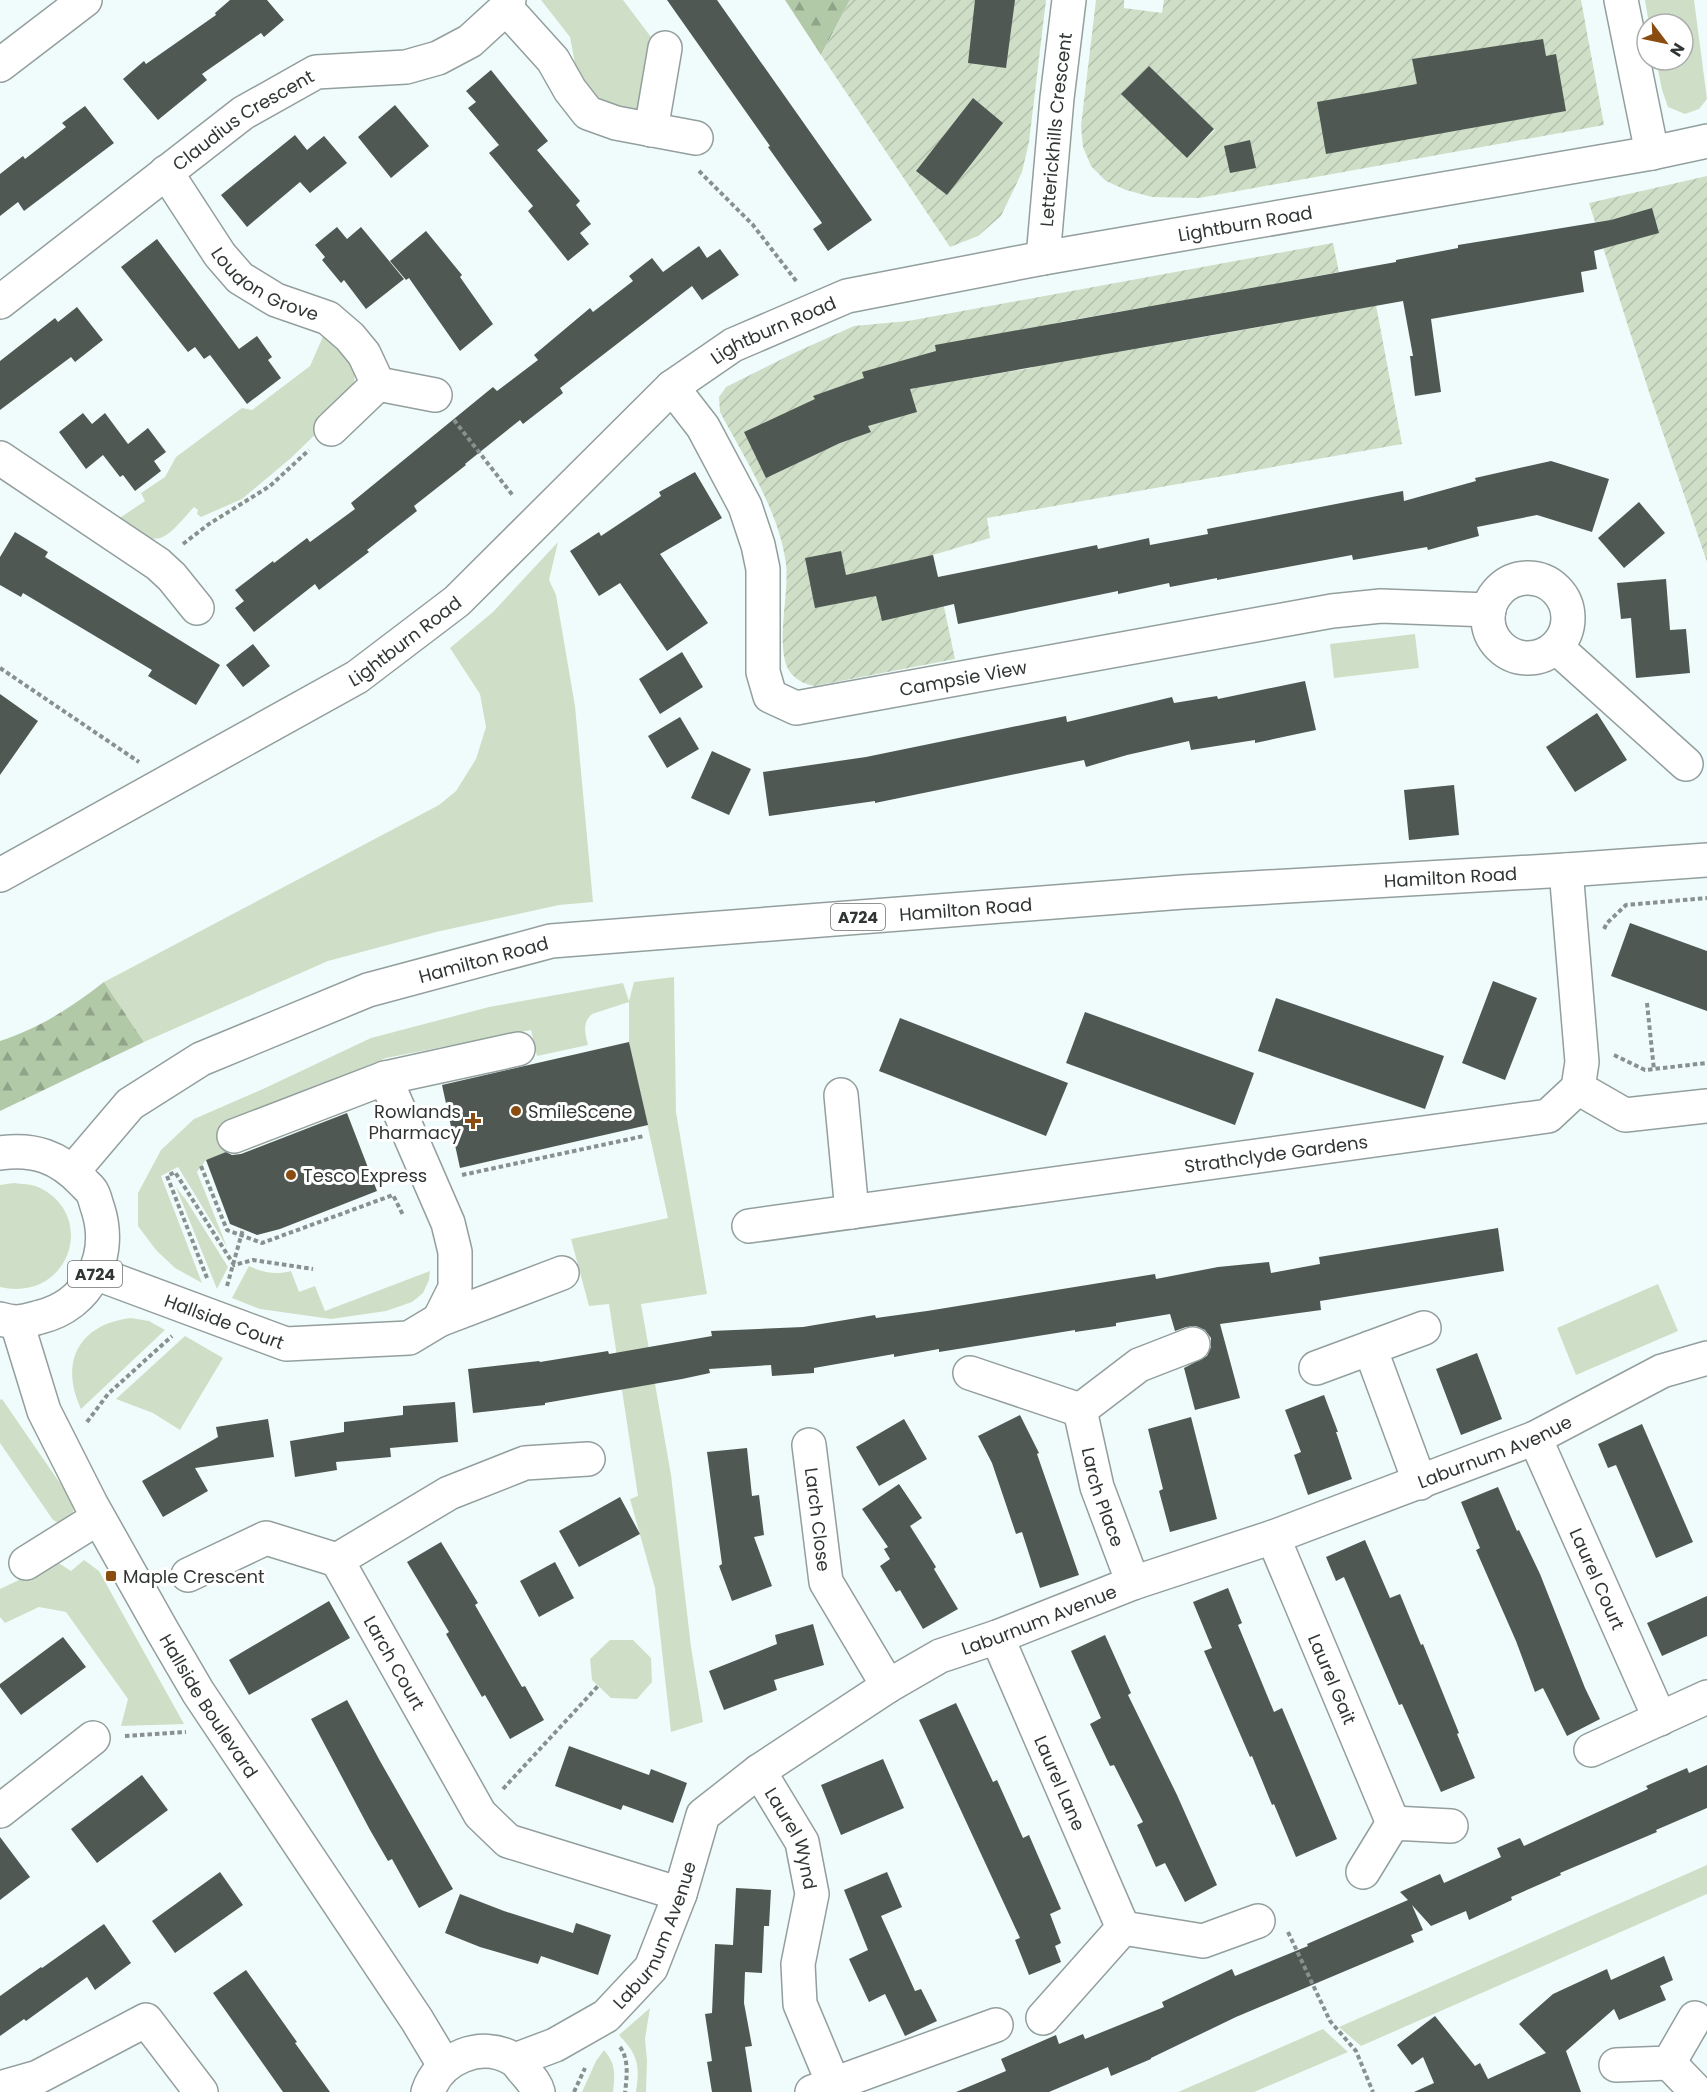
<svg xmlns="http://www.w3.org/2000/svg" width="1707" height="2092" font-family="Poppins,sans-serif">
	<defs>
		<pattern id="forest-firs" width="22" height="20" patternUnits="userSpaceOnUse" patternTransform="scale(1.5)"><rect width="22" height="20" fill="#b2c9a7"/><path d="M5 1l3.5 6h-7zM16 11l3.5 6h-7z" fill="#91a489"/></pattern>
		<pattern id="garden-furrows" width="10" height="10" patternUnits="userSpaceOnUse" patternTransform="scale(1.5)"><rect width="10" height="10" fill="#cfdfc7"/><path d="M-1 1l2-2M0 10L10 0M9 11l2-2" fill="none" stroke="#b2c0ac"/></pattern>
	</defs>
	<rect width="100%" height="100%" fill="#f0fcfb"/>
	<path fill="#cfdfc7" d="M541,0h82l28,37 4,13 -12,64 -38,-11 -27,-24 -8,-42z
		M1645,0h49l13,99 -8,10 -14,5 -17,-7 -6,-17 -6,-30h27v-36h-34z
		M325,332c14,14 42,38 24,59 -7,9 -20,17 -30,24l6,10 -34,33 -49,41 -41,18 -4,-3 1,-4 -4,-3c-35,39 -33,40 -79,14l30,-20 -4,-8 24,-16 11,-20 66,-49 10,2 58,-44z
		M558,542l-9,38 7,15 19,111 18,196 -34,3 -123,27 -108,29 -184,81 -40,-60 335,-177 17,-14 20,-32 10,-32 -6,-33 -30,-46 43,-36z
		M1415,634l4,34 -85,10 -4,-34z
		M674,977l2,135 31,182 -66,10 30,171 20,172 12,75 -32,10 -16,-144 -25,-89 8,-3 -29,-192 -20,2 -18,-67 97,-21 -39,-176v-40l-37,12c-10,9 -7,19 -4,31l-51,11 -6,-26 -145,28 -168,71 9,23 -21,8 -9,12 30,75 -49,-80 -17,9 41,107 -27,-15 -19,-18 -18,-24v-33l23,-43 33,-31 69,-30 108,-51 118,-31 134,-24 6,18 5,-19z
		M14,1183c8,1 17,1 24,4 61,28 31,116 -38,100v-102z
		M176,1187l10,13 42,67 -11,22z
		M249,1266c15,7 26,9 42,5l8,21 16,-6 10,25 105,-40 -1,9 -6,13 -11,9 -26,9 -55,8 -71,-10 -28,-11z
		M1658,1284l20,47 -102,44 -19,-47z
		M131,1318l18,3 16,9 -84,79c-22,-47 -2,-85 50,-91z
		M185,1336l38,22 -43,72 -27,-17 -37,-14z
		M2,1399l73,106c-2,10 -5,14 -14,19l-8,-4 -53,-77v-43z
		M84,1560l15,11 85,153 -63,2 7,-27 -62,-87 -27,-5 -34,16 -5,-6v-28l57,-27 14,9z
		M610,1640h23l18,18 1,24 -15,17 -26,-1 -19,-18 -2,-21z
		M1707,1865v29l-346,152 -22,-19z
		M650,2008l-5,31 2,21 -1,32h-10c4,-27 2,-37 -17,-57z
		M1323,2029l25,23 -94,40h-76z
		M604,2050c12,14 11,24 9,42h-31l14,-31z"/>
	<path fill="url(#forest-firs)" d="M785,0h65l-29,55z
		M104,982l40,60 -144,69v-70c40,-13 72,-34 104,-59z"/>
	<path fill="url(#garden-furrows)" fill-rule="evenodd" d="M850,0h196l-17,142 -7,30 -21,44 -23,20 -28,11 -129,-192z
		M1096,0h28v8l38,5 2,-13h417l23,125 -405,73 -47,-1 -26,-7 -20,-9 -15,-15 -8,-19 -2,-21zM1149,66l66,64 -19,18 -72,-57z
		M1707,176v386l-58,-170 -60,-189z
		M1333,243l6,29 -44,8 6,38 75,-13 26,139 -415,74 3,20 -57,17 22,104 -140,27c-14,-2 -27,-11 -30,-25 -7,-30 4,-66 1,-97 -7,-53 -41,-105 -66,-152l-1,-15 7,-10 68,-34 60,-27 54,-5zM1264,287l7,38 -90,16 -6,-38zM1145,307l-84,54 -6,-38zM1026,330l6,38 -90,15z"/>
	<path fill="#4f5853" d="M230,0h37l17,20 -20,17 -3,-4 -59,41 5,6 -49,40 -35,-41 21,-18 2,3 70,-49 -1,-2z
		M667,0h50l155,220 -44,31 -15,-22 9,-6 -54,-76 2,-1z
		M975,0h40l-9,68 -38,-5z
		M1543,39l3,17 10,-2 10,57 -240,43 -9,-52 100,-18 -5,-25z
		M1149,66l65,63 -27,29 -66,-64z
		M491,70l57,71 -11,9 43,51 -4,4 15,19 -11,9 9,11 -21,17 -40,-50 5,-5 -44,-53 10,-8 -31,-37 8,-6 -10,-11z
		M973,98l30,25 -56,72 -31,-24z
		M395,105l34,41 -38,32 -33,-41z
		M85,106l29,37 -90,68 -6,-9 -18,14v-42l23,-18 2,3 41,-32 -4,-4z
		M295,135l12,15 17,-14 23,27 -37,30 -10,-11 -53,45 -26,-32z
		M1250,140l6,28 -26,5 -6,-27z
		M1652,208l7,25 -65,18 3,18 -16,3 3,20 -153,27 10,73 -26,4 -5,-40h3l-10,-55 -493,88 7,23 -49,14 3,6 -31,11 -74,35 -22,-46 71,-33 -2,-3 51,-18 -2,-6 74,-21 -1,-6 461,-83v-2l62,-12v-3l153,-25z
		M337,227l10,12 14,-12 43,52 -38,30 -22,-29 -3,3 -19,-23 3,-3 -10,-12z
		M426,231l36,44 -2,2 33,47 -33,27 -51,-73 -3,2 -16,-19z
		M157,239l82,110 18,-13 15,21 -4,3 13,18 -34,26 -37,-49 -6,4 -9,-12 -7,5 -67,-85z
		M699,246l8,12 13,-9 19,26 -37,25 -10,-14 -132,102 3,5 -40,31 -3,-4 -55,44 1,1 -52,41 3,5 -50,39 2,2 -50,38 -4,-6 -61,48 -19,-24 9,-7 -9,-11 38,-29 1,2 33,-25 3,4 45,-33 -4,-6 142,-116 4,4 41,-31 -4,-5 56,-47 3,4 40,-31 -4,-5 23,-18 11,14z
		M77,307l26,33 -28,22 -4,-5 -71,53v-49l55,-43 3,4z
		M83,413l9,11 13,-11 23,31 20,-16 18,24 -12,9 7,10 -26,20 -12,-16 -3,2 -17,-22 -17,14 -27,-37z
		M1551,461l58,18 -17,53 -55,-17 -60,12 2,9 -51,14 -1,-3 -74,13 -1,-5 -135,25v-2l-47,9 -1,-4 -51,11v-3l-160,33 -4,-20 -72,17 -6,-25 -61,12 -10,-50 36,-7 5,24 87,-20 5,22 159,-32 1,4 51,-11 1,7 58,-11 -1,-5 196,-38 1,10 72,-20 -1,-3z
		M695,472l27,46 -62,36 48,69 -41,28 -47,-68 -21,13 -29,-45 29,-19 2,4 60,-40 -2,-4z
		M1639,502l26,31 -41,35 -26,-30z
		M15,532l33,20 -3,5 175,108 -24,40 -48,-29 4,-6 -129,-77 -2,4 -21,-12v-28z
		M1666,579l4,51 16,-1 4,44 -54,5 -5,-60 -10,1 -4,-36z
		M253,644l17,22 -27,21 -17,-22z
		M682,652l21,35 -43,27 -21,-35z
		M1305,681l11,49 -61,13v-3l-64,10 -2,-9 -62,14 -41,12 -2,-7 -209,43v-2l-106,15 -6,-44 103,-15 200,-41 1,6 105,-25 2,6 43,-7 1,3z
		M0,694l38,27 -38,54z
		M1597,713l30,47 -52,32 -29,-45z
		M680,717l19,32 -32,19 -19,-32z
		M712,751l39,18 -22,46 -38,-17z
		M1454,785l5,50 -50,5 -5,-50z
		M1630,923l77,28v60l-96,-35z
		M1493,981l44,17 -32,82 -43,-17z
		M1276,998l168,58 -19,53 -167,-58z
		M1085,1012l169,61 -19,52 -169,-62z
		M900,1018l168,65 -22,53 -167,-65z
		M629,1042l19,83 -188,43 -18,-83z
		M347,1113l30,78 -97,38 -23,6 -27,-11 -24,-64 20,-8 6,3 9,-1z
		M1498,1228l6,43 -184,30 1,9 -101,14 20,74 -45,12 -11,-42 23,-12 4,-9v-9l-6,-8 -9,-4 -10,1 -11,4 -5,-17 -54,9v3l-41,6v-2l-136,22v-3l-45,8v-3l-80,14v5l-42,3 -1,-11 -62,4 1,4 -28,6 -137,24v2l-72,8 -5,-44 71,-8 1,1 68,-11 1,3 103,-18 -1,-5 92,-4 72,-12 1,3 51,-7 228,-37 1,5 62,-12 51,-5 2,11 49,-9 -1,-7z
		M1477,1353l25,66 -41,16 -25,-66z
		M1324,1395l14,37h-2l16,47 -44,16 -14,-40 7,-3 -16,-42z
		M455,1402l3,40 -68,6 1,9 -55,5 1,8 -42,7 -5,-36 54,-9v-10l59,-7v-9z
		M1020,1415l19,38 -2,1 42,121 -39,13 -18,-56 -6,2 -24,-71 -14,-27z
		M1191,1417l26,102 -47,13 -11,-41 4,-2 -15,-60z
		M268,1419l6,38 -79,11 13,23 -45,26 -21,-36 76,-44 -2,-10z
		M904,1419l23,40 -48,27 -23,-39z
		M1642,1424l51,118 -37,16 -40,-93 -8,3 -10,-24z
		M747,1448l5,48 7,-1 5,40 -10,2 18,49 -40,15 -13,-35 3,-2 -15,-112z
		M899,1484l23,34 -12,8 26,41 -2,2 24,40 -35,20 -23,-39 -4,2 -16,-26 10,-7 -6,-10 4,-2 -26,-38z
		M1498,1487l19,44 2,-1 21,44 45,114 15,31 -33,17 -24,-48 -8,4 -19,-51 -40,-91 4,-2 -19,-46z
		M620,1497l20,37 -61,33 -20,-36z
		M1365,1540l25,58 10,-4 21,51 2,-1 36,89 -2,1 18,44 -34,14 -39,-88 -3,1 -55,-128 -8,4 -10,-24z
		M441,1542l37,61 -3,2 47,82 3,-1 19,34 -34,19 -25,-44 -3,2 -36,-63 3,-2 -42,-70z
		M555,1562l19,36 -35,19 -19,-36z
		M1228,1588l14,35 -4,2 36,87 8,-4 55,131 -41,18 -22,-53 -2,1 -20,-49 -2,1 -46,-106 8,-3 -19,-46z
		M1707,1596v40l-45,20 -15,-33z
		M329,1601l21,37 -101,57 -20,-35z
		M813,1624l11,41 -50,15 3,10 -53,20 -15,-39 68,-27 -2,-9z
		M1105,1635l26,58 -3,2 49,100 40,90 -32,17 -20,-39 -9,4 -19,-42 6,-3 -29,-57 -4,1 -20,-42 11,-6 -30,-67z
		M63,1637l23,30 -65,48 -21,-28v-3z
		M347,1700l33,61 73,128 -34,19 -27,-49 -4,2 -18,-31 -59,-111z
		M956,1703l37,79 4,-2 26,58 6,-3 32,74 -11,5 11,29 -6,3 6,16 -32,13 -14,-35 5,-2 -101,-218z
		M569,1746l80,29 2,-6 36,14 -14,40 -50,-18 -2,5 -66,-24z
		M883,1759l21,49 -63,27 -20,-50z
		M1707,1765v43l-51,22 1,2 -97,41 1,2 -50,22 1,3 -43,20 -3,-9 -35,15 -19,-21 11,25 -12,5 3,7 -178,75 -85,41v1l-40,17 -3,-9 -59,25h-93l50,-21 -5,-12 55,-24 3,9 24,-10 2,5 79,-32 -2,-5 70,-33 3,7 73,-30 -1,-2 101,-44 -8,-8 40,-18 4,9 57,-26 -4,-9 23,-10 4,8 124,-57 -2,-3 41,-18 2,5z
		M142,1775l26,35 -71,53 -26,-34z
		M0,1837l30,40 -30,23z
		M220,1872l23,33 -68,48 -23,-32z
		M887,1872l15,35 -21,9 34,75 6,-2 16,32 -32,15 -20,-42 -16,8 -20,-43 19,-9 -24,-60z
		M736,1888l35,2 -2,36h-5l-2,47 -17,-1 -1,31 8,43 -7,1 7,45h-40l-5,-30 5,-1 -7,-47 7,-1 3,-69 18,1z
		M460,1894l44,17 69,22 3,-10 35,12 -13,40 -57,-19 -3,8 -58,-17 -35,-14z
		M104,1924l27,39 -36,27 -8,-13 -61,44 -2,-2 -24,17v-40l41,-29 1,1z
		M1664,1956l9,24 -13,6 6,14 -47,20 -5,-11 -48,42 15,41h-167l20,-9 -11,-26 -11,8 -15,-20 38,-29 40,50 5,-3 8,16 58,-26 -27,-29 34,-30 54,-25 4,11z
		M246,1970l51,72 -2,1 35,49h-47l-70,-99z"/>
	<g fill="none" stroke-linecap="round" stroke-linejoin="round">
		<g stroke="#939f9d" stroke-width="36">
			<g id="minor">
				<path d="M1621,0l31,153"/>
				<path d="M506,8l47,52 17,30 18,23 28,10 80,15"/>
				<path d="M0,65l85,-65"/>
				<path d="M651,130l14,-82"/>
				<path id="s1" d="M166,172l54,83 20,23 36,22 52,18 22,19 14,17 14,30 57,11"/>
				<path id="s2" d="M1043,258l14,-160 12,-98"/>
				<path id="s3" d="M0,302l243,-189 73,-41 90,-5 32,-9 32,-17 36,-33 3,-8"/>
				<path id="s4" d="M672,387l31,40 42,79 13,39 5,24v103l7,24 26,12 536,-97 49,-5 108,4"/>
				<path d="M331,429l47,-45"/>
				<path d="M0,458l158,106 14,13 25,31"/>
				<circle cx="1528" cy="618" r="40"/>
				<path d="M1556,647l130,117"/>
				<path id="s5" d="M0,875l357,-198 100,-76 215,-214 61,-42 114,-49 196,-38 609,-105 55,-12"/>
				<path d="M385,1078l63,145 7,29v36l-16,32"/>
				<path d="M1578,1088l47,27 82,-9"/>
				<path d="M841,1095l11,117"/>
				<path d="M234,1136l151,-58 133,-29"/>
				<path id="s6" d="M749,1226l799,-110 30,-28 4,-26 -16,-192"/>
				<path id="s7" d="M95,1273l191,71 123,-6 30,-18 123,-47"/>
				<path id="s8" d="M17,1323l27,88 47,93 72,128 35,60 219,328 27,45"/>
				<path d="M1370,1348l50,135"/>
				<path d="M1316,1368l108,-40"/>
				<path d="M970,1373l110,37 59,-45 54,-21"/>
				<path id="s9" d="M1080,1410l17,77 36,96"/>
				<path id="s10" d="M1535,1438l125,281"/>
				<path id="s11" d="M809,1445l17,137 62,104"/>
				<path id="s12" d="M588,1459l-63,4 -76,30 -112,67 143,254 28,27 172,53"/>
				<path id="s13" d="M1273,1537l120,286"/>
				<path d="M26,1563l72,-45"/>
				<path d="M188,1575l78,-37 71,22"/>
				<path id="s14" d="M997,1637l126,291"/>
				<path d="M1591,1750l116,-53"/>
				<path id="s15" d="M759,1771l43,71 10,52 -14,70 2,40 33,79"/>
				<path d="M0,1811l93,-73"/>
				<path d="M1363,1872l30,-49 58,3"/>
				<path d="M1043,2018l80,-90 80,13 55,-20"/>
				<path id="s16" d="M515,2060l40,-15 51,-29 45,-48 29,-74 23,-79 56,-44 129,-85 52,-30 57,-19 136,-54 140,-46 262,-99 127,-67 45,-13"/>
				<path d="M1669,2063l28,29"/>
				<path d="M1616,2065l53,-2 26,-45"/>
				<path d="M0,2088l38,-11 108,-57 55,72"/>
				<path d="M428,2092c11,-34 53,-52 85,-33 5,3 8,9 12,13 6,7 11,12 13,20"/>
				<path d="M812,2092l184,-67"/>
			</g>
		</g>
		<g stroke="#939f9d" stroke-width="36">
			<g id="major">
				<path d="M0,1153c34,-5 59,4 83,29 2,3 7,6 9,10 3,5 4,12 6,17 15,47 -9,96 -58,108 -18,5 -22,7 -40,2"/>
				<path id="s17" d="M73,1171l57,-67 71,-45 167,-69 183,-49 632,-49 383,-22 141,-10"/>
			</g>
		</g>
		<path stroke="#899190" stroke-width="4" stroke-dasharray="4.5 3" stroke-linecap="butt" d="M699,171l54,54 44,57
			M454,420l60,77
			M183,544l26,-20 61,-38 39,-36
			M0,668l139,94
			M1604,929l3,-6 19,-18 81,-7
			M1647,1003l7,67
			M1614,1055l31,15 62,-7
			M201,1166l26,64 35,13 131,-48 10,20
			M462,1175l182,-39
			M207,1278l-40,-102 8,-4 59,93 19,-5 60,9
			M227,1286l16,-57
			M87,1422l21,-28 64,-58
			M125,1736l61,-4
			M503,1789l95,-103
			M1288,1932l42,89 26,30 17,41
			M620,2047c9,12 7,30 5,45
			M574,2092l11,-24"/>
		<use href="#minor" stroke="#fff" stroke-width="33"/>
		<use href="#major" stroke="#fff" stroke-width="33"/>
	</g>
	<g fill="#8b4c12" stroke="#fff" stroke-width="2">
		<circle cx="516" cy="1111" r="6"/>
		<path d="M470 1112h6v6h6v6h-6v6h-6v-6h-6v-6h6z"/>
		<circle cx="291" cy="1175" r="6"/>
		<rect x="105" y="1570" width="12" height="12" rx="3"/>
	</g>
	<g text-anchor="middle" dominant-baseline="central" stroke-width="6" stroke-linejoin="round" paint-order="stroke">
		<g fill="#fff" stroke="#6f7272" stroke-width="1.5">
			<rect x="831" y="904" width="54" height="26" rx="4.5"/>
			<rect x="68" y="1261" width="54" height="26" rx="4.5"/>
		</g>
		<g font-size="16" font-weight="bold" fill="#313635">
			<text x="858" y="917">A724</text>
			<text x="95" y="1274">A724</text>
		</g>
		<g font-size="18" fill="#313635" stroke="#fff">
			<text stroke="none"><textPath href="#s3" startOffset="304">Claudius Crescent</textPath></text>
			<text stroke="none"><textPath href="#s2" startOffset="129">Letterickhills Crescent</textPath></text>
			<text stroke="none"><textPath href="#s5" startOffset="1440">Lightburn Road</textPath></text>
			<text stroke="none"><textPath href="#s1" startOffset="154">Loudon Grove</textPath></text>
			<text stroke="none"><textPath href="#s5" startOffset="954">Lightburn Road</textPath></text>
			<text stroke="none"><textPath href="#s5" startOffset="468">Lightburn Road</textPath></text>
			<text stroke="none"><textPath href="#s4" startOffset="532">Campsie View</textPath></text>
			<text stroke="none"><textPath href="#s17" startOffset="1444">Hamilton Road</textPath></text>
			<text stroke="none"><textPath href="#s17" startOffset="958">Hamilton Road</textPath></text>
			<text stroke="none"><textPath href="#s17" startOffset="472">Hamilton Road</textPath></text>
			<text stroke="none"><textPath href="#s6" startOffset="532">Strathclyde Gardens</textPath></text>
			<text stroke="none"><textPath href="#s7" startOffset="138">Hallside Court</textPath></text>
			<text stroke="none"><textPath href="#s16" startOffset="1206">Laburnum Avenue</textPath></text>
			<text stroke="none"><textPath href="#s9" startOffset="90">Larch Place</textPath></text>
			<text stroke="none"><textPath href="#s11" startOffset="75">Larch Close</textPath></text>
			<text stroke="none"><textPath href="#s10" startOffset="154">Laurel Court</textPath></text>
			<text stroke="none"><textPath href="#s16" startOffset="720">Laburnum Avenue</textPath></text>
			<text stroke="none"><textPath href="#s12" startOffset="393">Larch Court</textPath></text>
			<text stroke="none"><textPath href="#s13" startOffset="154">Laurel Gait</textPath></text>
			<text stroke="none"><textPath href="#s8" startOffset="430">Hallside Boulevard</textPath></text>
			<text stroke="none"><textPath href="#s14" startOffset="159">Laurel Lane</textPath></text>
			<text stroke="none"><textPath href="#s15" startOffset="76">Laurel Wynd</textPath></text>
			<text stroke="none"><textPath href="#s16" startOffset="198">Laburnum Avenue</textPath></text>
		</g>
		<g font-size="18" fill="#313635" stroke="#fff" text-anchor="start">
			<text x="461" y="1111" text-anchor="end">Rowlands<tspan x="461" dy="21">Pharmacy</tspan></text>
			<text x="528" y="1111">SmileScene</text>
			<text x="303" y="1175">Tesco Express</text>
			<text x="123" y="1576">Maple Crescent</text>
		</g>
	</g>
	<g transform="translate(1665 42) rotate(122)"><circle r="28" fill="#ffffff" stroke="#adafae" stroke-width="1.5"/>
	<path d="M0-4.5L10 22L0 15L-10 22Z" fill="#8b4c12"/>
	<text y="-9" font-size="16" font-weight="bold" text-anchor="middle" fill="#313635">N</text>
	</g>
</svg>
